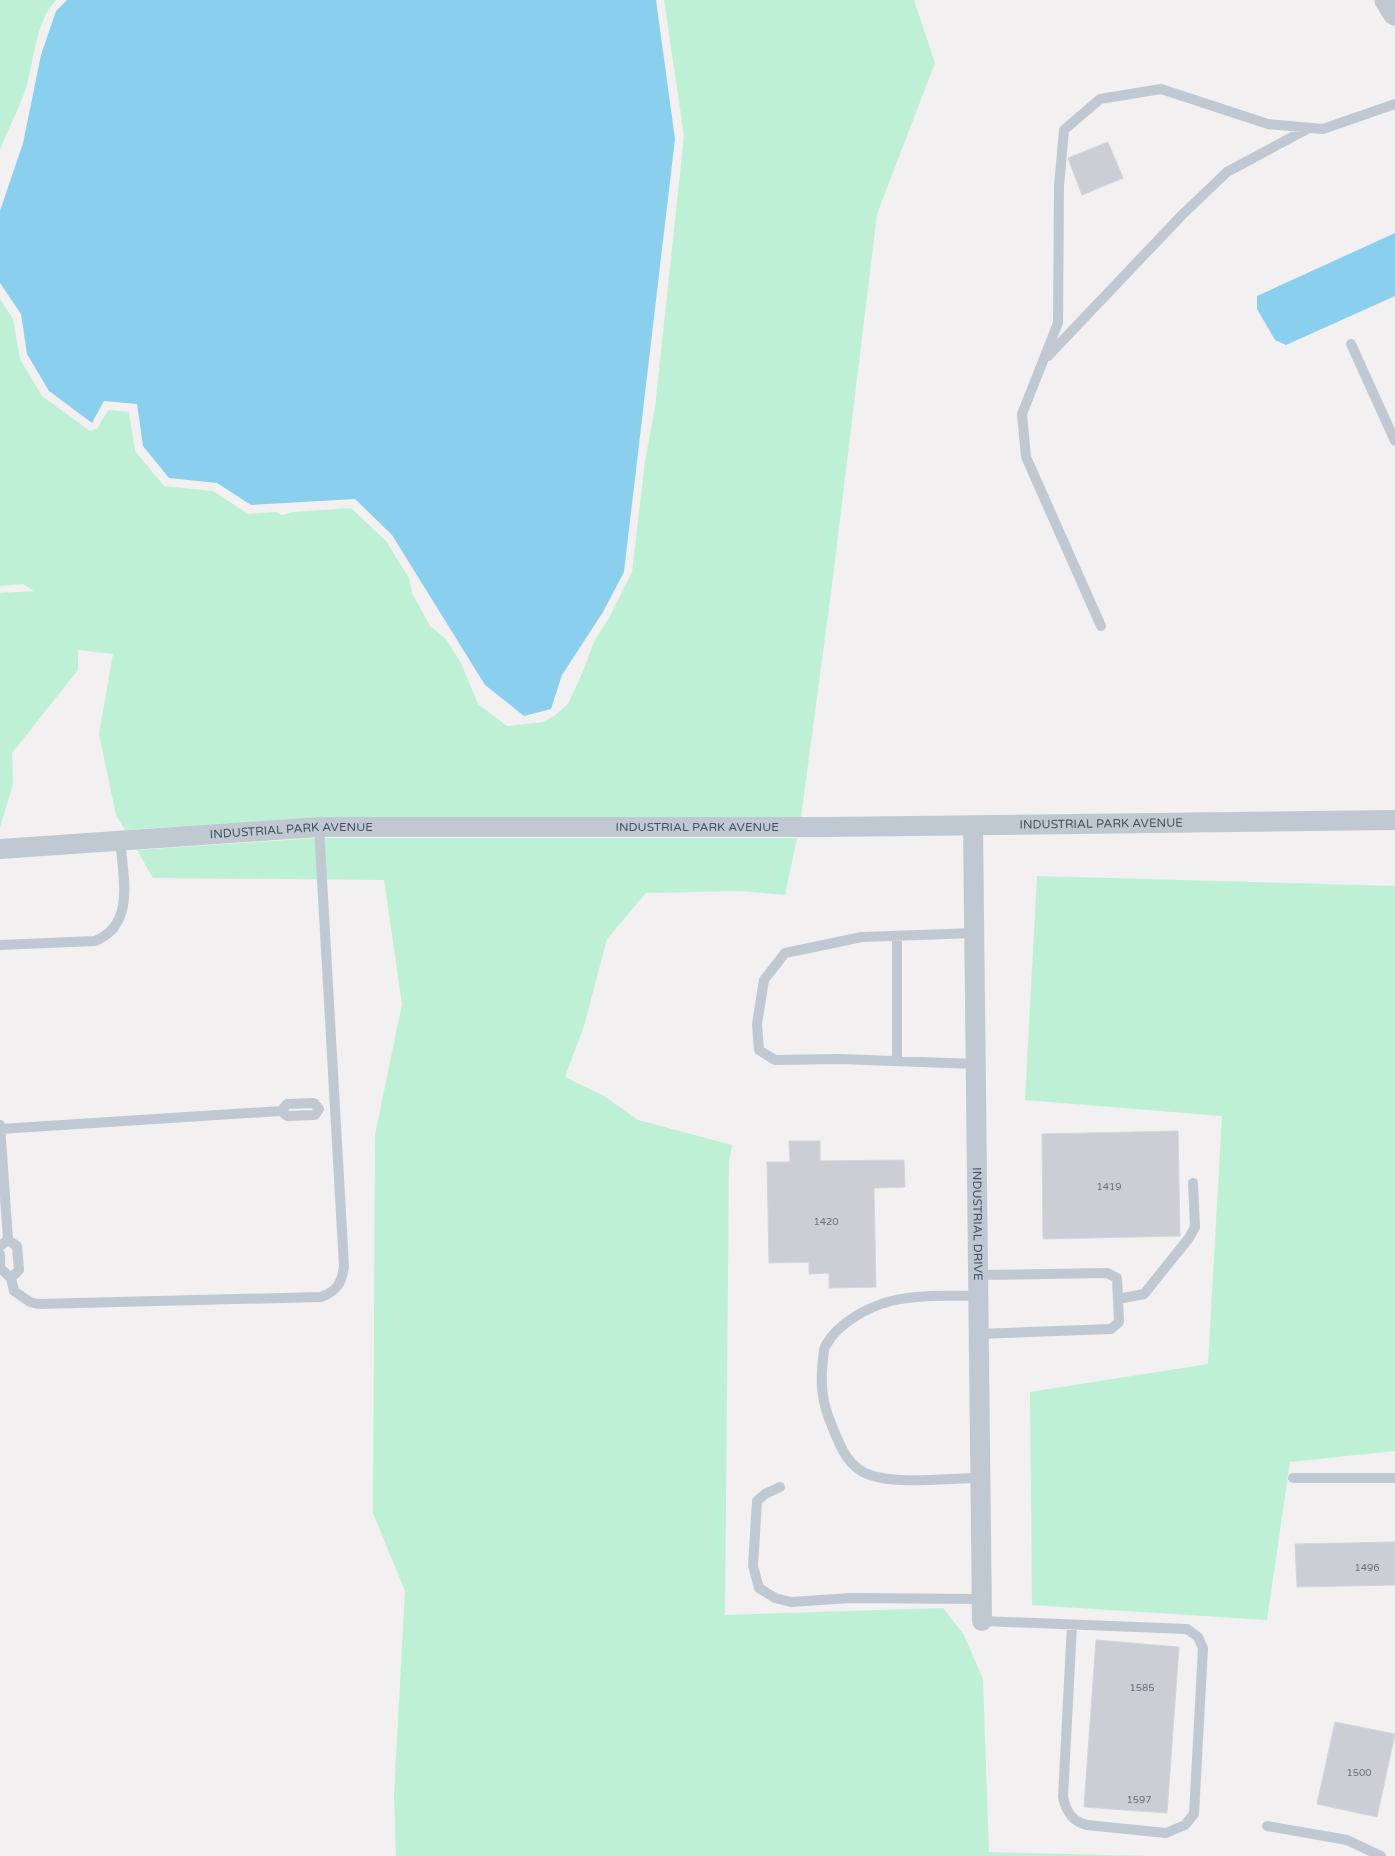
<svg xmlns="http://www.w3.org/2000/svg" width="1395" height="1856" font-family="'Varela Round',sans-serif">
	<rect width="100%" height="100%" fill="#f2f0f0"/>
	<path fill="#bef0d6" d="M0,0h56c-20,20 -22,61 -30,88 -7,21 -18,41 -26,62z
		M664,0h250l21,63 -58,151 -45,371 -31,232h-481l-195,13 -9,-15 -17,-81 14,-80 -35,-4v20l-66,83 1,31 -13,43v-234l34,-2 -11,-7 -23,2v-287l13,20 7,40 22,37 48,35 7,-2 11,-19 21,2 6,39 29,35 49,5 35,23 28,-2 6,3 11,-3 58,-4 35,33 23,37 3,15 18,33 16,13 15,24 17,41 29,22 36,-4 11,-6 14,-12 16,-35 10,-27 16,-26 22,-44 13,-111 10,-53 29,-272z
		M318,838h479l-12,57 -44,-4 -95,2 -39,46 -23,87 -19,51 39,19 34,24 94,25 -3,17 -4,453 218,-7 21,27 19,44 6,173 159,4h-752l-2,-61 11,-204 -32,-78 2,-378 27,-131 -18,-124 -231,-2 -16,-28z
		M1037,876l358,10v565l-105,11 -23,158 -235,-15 -2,-213 178,-28 14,-248 -197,-16z"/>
	<path fill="#8ad0ee" d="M67,0h589l19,139 -51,433 -21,40 -41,63 -11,34 -27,7 -39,-31 -93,-150 -37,-36 -104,6 -34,-22 -48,-5 -26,-32 -6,-42 -33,-3 -12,22 -43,-32 -22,-37 -6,-40 -21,-31v-72l23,-68 18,-88 15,-44z
		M1395,233v63l-109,49 -11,-5 -18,-31v-13z"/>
	<path fill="#ccced5" stroke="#d4d5dc" d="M1108,142l15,36 -41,17 -14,-37z
		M1178,1131l2,105 -137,3 -1,-105z
		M789,1141h31v20l84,-1 1,27 -31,1 2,99 -47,1v-15l-20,1v-12l-40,1 -2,-101h23z
		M1395,1542v43l-98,2 -2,-43z
		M1096,1640l83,7 -12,166 -83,-6z
		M1335,1722l60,12 -18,83 -60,-13z"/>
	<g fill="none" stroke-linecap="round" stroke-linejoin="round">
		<path stroke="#c0c9d2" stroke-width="10" d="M1351,344l44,97
			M1048,356l134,-141 45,-43 80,-43
			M1101,626l-75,-169 -4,-43 36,-91 1,-137 5,-56 36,-31 61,-10 107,35 55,5 72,-25
			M975,933l-113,4 -77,16 -21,27 -7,44 2,26 16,10 64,-1 137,5
			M0,945l95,-4c41,-16 28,-66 25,-100
			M897,1061v-125
			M0,1125l8,115
			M0,1129l281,-18 6,5 28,-1 4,-6 -5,-6 -27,1 -6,7
			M0,1246l8,-6 9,6 2,24 -8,8
			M0,1254v14l11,10 3,13 16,11 8,2 283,-7c16,-6 21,-14 23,-31l-25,-439
			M978,1275l129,-2 10,5 2,44 -8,7 -132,5
			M978,1296c-28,0 -59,-2 -87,5 -23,6 -53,22 -65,44 -3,4 -2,10 -3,14 -3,25 -1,44 9,67 8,20 16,42 38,49 28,10 80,3 110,3
			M1118,1299l26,-5 45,-56 6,-11 -2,-44
			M1293,1478h102
			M780,1487l-15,7 -8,7 -4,65 6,22 16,10 16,4 60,-4 130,1
			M982,1621l205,8 11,8 5,11 -9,166 -9,11 -19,8 -79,-8c-15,-3 -21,-14 -24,-28l9,-172
			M1267,1826l80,14 34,16"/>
		<g stroke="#c0c9d2" stroke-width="20">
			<path id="s1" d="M973,826l9,795"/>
			<path id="s2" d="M0,849l319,-22h508l568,-7"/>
		</g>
		<path stroke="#c0c9d2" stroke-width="25" d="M1387,0l8,13"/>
	</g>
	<g text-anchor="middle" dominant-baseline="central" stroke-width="4" stroke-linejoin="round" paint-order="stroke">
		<g font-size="10" fill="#68707c">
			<text x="1109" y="1187">1419</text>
			<text x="826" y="1222">1420</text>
			<text x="1367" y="1568">1496</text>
			<text x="1142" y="1688">1585</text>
			<text x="1359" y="1773">1500</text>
			<text x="1139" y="1800">1597</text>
		</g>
		<g font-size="12" fill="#47515e" stroke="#fff">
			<text stroke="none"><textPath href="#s2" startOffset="1102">INDUSTRIAL PARK AVENUE</textPath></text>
			<text stroke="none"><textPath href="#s2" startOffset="698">INDUSTRIAL PARK AVENUE</textPath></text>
			<text stroke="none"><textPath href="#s2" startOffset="292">INDUSTRIAL PARK AVENUE</textPath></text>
			<text stroke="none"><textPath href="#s1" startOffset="398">INDUSTRIAL DRIVE</textPath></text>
		</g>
	</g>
</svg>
